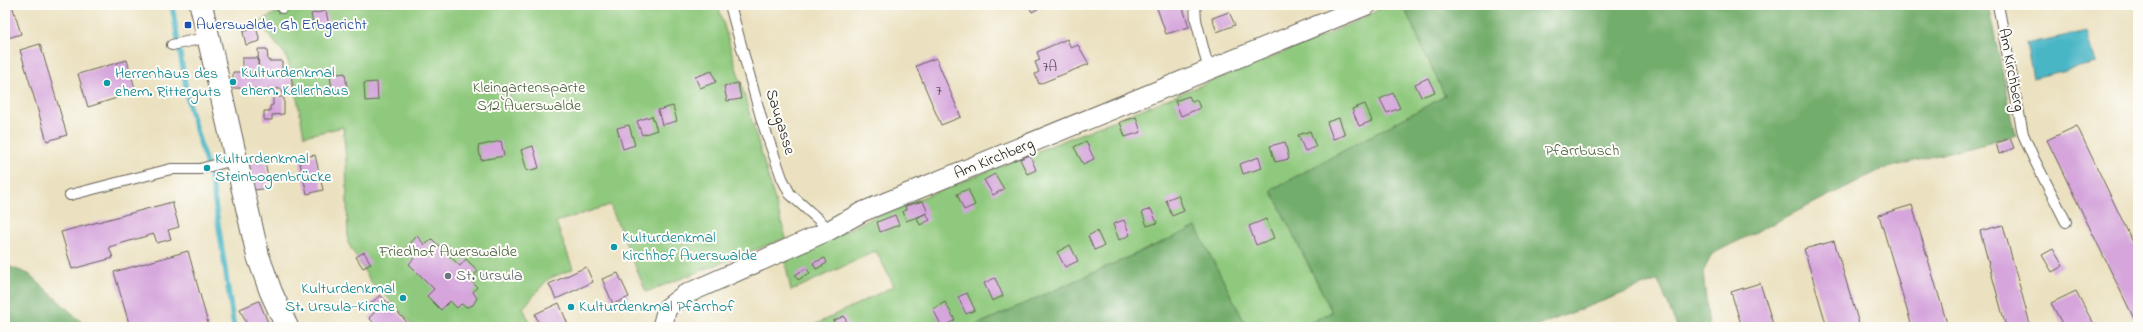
<svg xmlns="http://www.w3.org/2000/svg" width="2143" height="332" font-family="'Indie Flower',sans-serif">
	<rect width="100%" height="100%" fill="#fdfcf7"/>
	<filter id="ink" filterUnits="userSpaceOnUse"><feTurbulence type="fractalNoise" baseFrequency=".025" numOctaves="2"/><feDisplacementMap in="SourceGraphic" scale="8" xChannelSelector="R" yChannelSelector="G"/><feConvolveMatrix kernelMatrix="1 2 1 2 8 2 1 2 1" color-interpolation-filters="sRGB"/></filter>
	<filter id="wash" filterUnits="userSpaceOnUse"><feTurbulence type="fractalNoise" baseFrequency=".012" numOctaves="4" result="noise"/><feDisplacementMap in="SourceGraphic" scale="16" xChannelSelector="R" yChannelSelector="G"/><feGaussianBlur stdDeviation="0.9" result="paint"/><feColorMatrix in="noise" values="0 0 0 0 0 0 0 0 0 0 0 0 0 0 0 0 0 1.4 0 .05"/><feComposite in="paint" operator="in"/></filter>
	<g filter="url(#wash)">
		<rect width="100%" height="100%" fill="#ebe1c0"/>
		<path fill="#8fc97d" stroke="#56724c" d="M292,5h426l68,233 -140,54 -36,-87 -54,17 17,47 -25,10 -25,29 9,19h-118l-32,-36 -4,3 -30,-51 -2,-84 -3,-32 -39,9 -11,-61 -8,-21 -27,-32z
			M1386,5h17l42,91 -174,94 61,122 -30,15h-55l-52,-99 -223,99h-162l84,-41 -18,-35 -85,40 -6,-30 91,-45 448,-180 47,-22z"/>
		<path fill="#73ad6c" stroke="#486444" d="M1403,5h585l28,130 -136,35 -168,84 -9,18 6,55h-32l-19,-47 -124,47h-232l30,-15 -61,-122 174,-94z
			M1196,227l51,100h-275z
			M5,265l24,9 58,53h-82z"/>
		<path fill="#4ab6c6" stroke="#336971" d="M2087,31l9,32 -63,15 -7,-34z"/>
		<g fill="none" stroke-linecap="round" stroke-linejoin="round">
			<path stroke="#4ab6c6" stroke-width="5" d="M172,5l17,101 23,77 22,144"/>
		</g>
		<g id="blocks">
			<path fill="#d5a5dc" d="M5,5h7l9,29 -16,5z
				M1028,5h17l-13,7z
				M1156,5h26l7,22 -23,7z
				M326,11l3,15 -15,3 -3,-15z
				M1229,12l6,13 -18,7 -5,-14z
				M256,27l4,14 -14,4 -3,-13z
				M1067,39l4,9 7,-3 11,19 -50,20 -4,-10 4,-2 -4,-10 5,-2 -3,-8z
				M40,44l27,91 -20,6 -27,-91z
				M258,49h9l1,12h14v11h9l2,22 -10,1 -1,-6 -49,-1v-16h26z
				M242,58h16v13h-16z
				M936,58l25,59 -20,8 -25,-59z
				M127,60l9,32 -48,15 -10,-33z
				M712,71l4,11 -16,6 -5,-11z
				M345,73l2,15 -15,2 -2,-15z
				M1428,78l7,14 -14,5 -6,-13z
				M377,82l1,18 -13,1 -1,-18z
				M738,83l3,16 -14,2 -3,-15z
				M1393,93l7,15 -13,5 -7,-14z
				M1189,96l3,6 5,-2 3,8 -19,8 -6,-15z
				M273,97h11v17l-12,1v5h-8v-9h6v-5l3,-1z
				M1365,104l7,17 -13,5 -7,-17z
				M673,106l4,15 -15,4 -4,-15z
				M652,116l5,14 -15,5 -5,-14z
				M1136,117l5,15 -16,5 -5,-15z
				M1339,118l6,17 -12,4 -6,-17z
				M629,125l6,20 -12,4 -6,-21z
				M2077,126l61,127v74l-91,-187z
				M1310,131l6,16 -11,4 -7,-16z
				M2010,138l4,10 -15,6 -3,-11z
				M501,141l3,15 -23,4 -3,-14z
				M1086,141l8,18 -11,5 -9,-17z
				M1285,142l4,17 -14,3 -5,-16z
				M533,146l6,22 -12,3 -6,-21z
				M315,155l8,35 -16,4 -8,-36z
				M1030,155l6,15 -9,4 -7,-15z
				M264,157l6,31 -16,2 -6,-31z
				M1259,157l3,11 -19,6 -3,-10z
				M995,174l9,15 -11,6 -9,-15z
				M968,189l7,16 -11,5 -7,-16z
				M1178,195l6,16 -12,5 -6,-16z
				M923,201l5,12 -22,8 -3,-10 3,-1 -1,-4z
				M172,202l7,25 -11,3 3,9 -14,4 -3,-9 -45,13 4,11 -41,11 -11,-37z
				M1912,205l36,122h-36l-33,-112z
				M1151,209l6,14 -10,3 -5,-14z
				M926,213l4,7 -10,5 -3,-7z
				M895,215l4,10 -19,7 -3,-10z
				M1266,219l8,19 -18,7 -7,-19z
				M1124,220l6,15 -11,5 -6,-16z
				M2003,225l27,99 -13,3h-11l-26,-96z
				M1097,231l7,15 -10,4 -6,-14z
				M417,236l8,9 7,-6 28,27 6,-7 12,12 -8,9 7,7 -4,5 4,6 -4,7 -6,2 -6,-3 -4,4 -7,-7 -9,9 -14,-14 7,-7 -25,-25 6,-7 -9,-9z
				M1834,241l26,86h-33l-23,-78z
				M1070,245l8,16 -13,6 -8,-15z
				M2053,249l10,17 -11,6 -10,-17z
				M188,251l21,76h-79l-16,-55z
				M364,252l7,12 -8,4 -7,-11z
				M825,258l2,5 -11,6 -3,-6z
				M586,267l7,15 -37,17 -7,-15z
				M806,268l4,5 -12,7 -3,-5z
				M618,273l11,24 -16,7 -11,-25z
				M995,278l8,18 -11,5 -8,-18z
				M1760,283l14,44h-32l-11,-35z
				M2076,291l19,36h-31l-13,-24z
				M967,293l8,17 -9,4 -8,-17z
				M380,295l32,32h-34l-9,-9 6,-6 -6,-7z
				M259,301l11,26h-22l-8,-18z
				M945,302l10,18 -13,7 -9,-18z
				M559,303l10,24h-29l-5,-13z
				M844,316l5,10 -13,1 -3,-6z"/>
		</g>
	</g>
	<g filter="url(#ink)">
		<use href="#blocks" fill-opacity="0" stroke="#646155" stroke-width="1"/>
		<g fill="none" stroke-linecap="round" stroke-linejoin="round">
			<g stroke="#646155" stroke-width="12">
				<path id="lane" d="M730,5l32,116 20,57 8,16 40,36
					M1195,5l1,15 13,51
					M1998,5l25,129 11,25 32,63
					M282,8l4,-3
					M172,45l37,-8
					M70,195l101,-26h29l37,-10"/>
			</g>
			<g stroke="#646155" stroke-width="21">
				<path id="street" d="M662,327l5,-19 17,-13 146,-65 32,-18 505,-207"/>
			</g>
			<g stroke="#646155" stroke-width="24">
				<path id="secondary" d="M201,5l57,251 13,36 16,35"/>
			</g>
			<use href="#lane" stroke="#fff" stroke-width="10"/>
			<use href="#street" stroke="#fff" stroke-width="19"/>
			<use href="#secondary" stroke="#fff" stroke-width="22"/>
		</g>
	</g>
	<rect fill="#1a4fb4" stroke="#fdfcf7" stroke-width="1.5" x="184" y="21" width="8" height="8" rx="2"/>
	<g fill="#0f9aa8" stroke="#fdfcf7" stroke-width="1.5">
		<circle cx="233" cy="82" r="4"/>
		<circle cx="107" cy="83" r="4"/>
		<circle cx="207" cy="168" r="4"/>
		<circle cx="614" cy="247" r="4"/>
		<circle cx="403" cy="298" r="4"/>
		<circle cx="571" cy="307" r="4"/>
	</g>
	<circle fill="#6b7280" stroke="#fdfcf7" stroke-width="1.5" cx="448" cy="276" r="4"/>
	<g text-anchor="middle" dominant-baseline="central" stroke-width="4" stroke-linejoin="round" paint-order="stroke">
		<g font-size="14" fill="#4a3e4c">
			<text x="1050" y="67">7A</text>
			<text x="939" y="91">7</text>
		</g>
		<g font-size="16" fill="#164399" stroke="#fdfcf7" text-anchor="start">
			<text x="196" y="25">Auerswalde, Gh Erbgericht</text>
		</g>
		<g font-size="16" fill="#1c1c1c" stroke="#fdfcf7">
			<text transform="translate(2011 70) rotate(79)">Am Kirchberg</text>
			<text transform="translate(780 122) rotate(73)">Saugasse</text>
			<text transform="translate(994 159) rotate(-22)">Am Kirchberg</text>
		</g>
		<g font-size="16" fill="#0d838f" stroke="#fdfcf7" text-anchor="start">
			<text x="241" y="73">Kulturdenkmal<tspan x="241" dy="18">ehem. Kellerhaus</tspan></text>
			<text x="115" y="74">Herrenhaus des<tspan x="115" dy="18">ehem. Ritterguts</tspan></text>
			<text x="215" y="159">Kulturdenkmal<tspan x="215" dy="18">Steinbogenbrücke</tspan></text>
			<text x="622" y="238">Kulturdenkmal<tspan x="622" dy="18">Kirchhof Auerswalde</tspan></text>
			<text x="395" y="289" text-anchor="end">Kulturdenkmal<tspan x="395" dy="18">St. Ursula-Kirche</tspan></text>
			<text x="579" y="307">Kulturdenkmal Pfarrhof</text>
		</g>
		<g font-size="16" fill="#4a6143" stroke="#fdfcf7">
			<text x="529" y="88">Kleingartensparte<tspan x="529" dy="18">S12 Auerswalde</tspan></text>
			<text x="1582" y="151">Pfarrbusch</text>
			<text x="448" y="252">Friedhof Auerswalde</text>
		</g>
		<g font-size="16" fill="#5b616d" stroke="#fdfcf7" text-anchor="start">
			<text x="456" y="276">St. Ursula</text>
		</g>
	</g>
	<rect width="2143" height="332" fill="none" stroke="#fdfcf7" stroke-width="20"/>
</svg>
